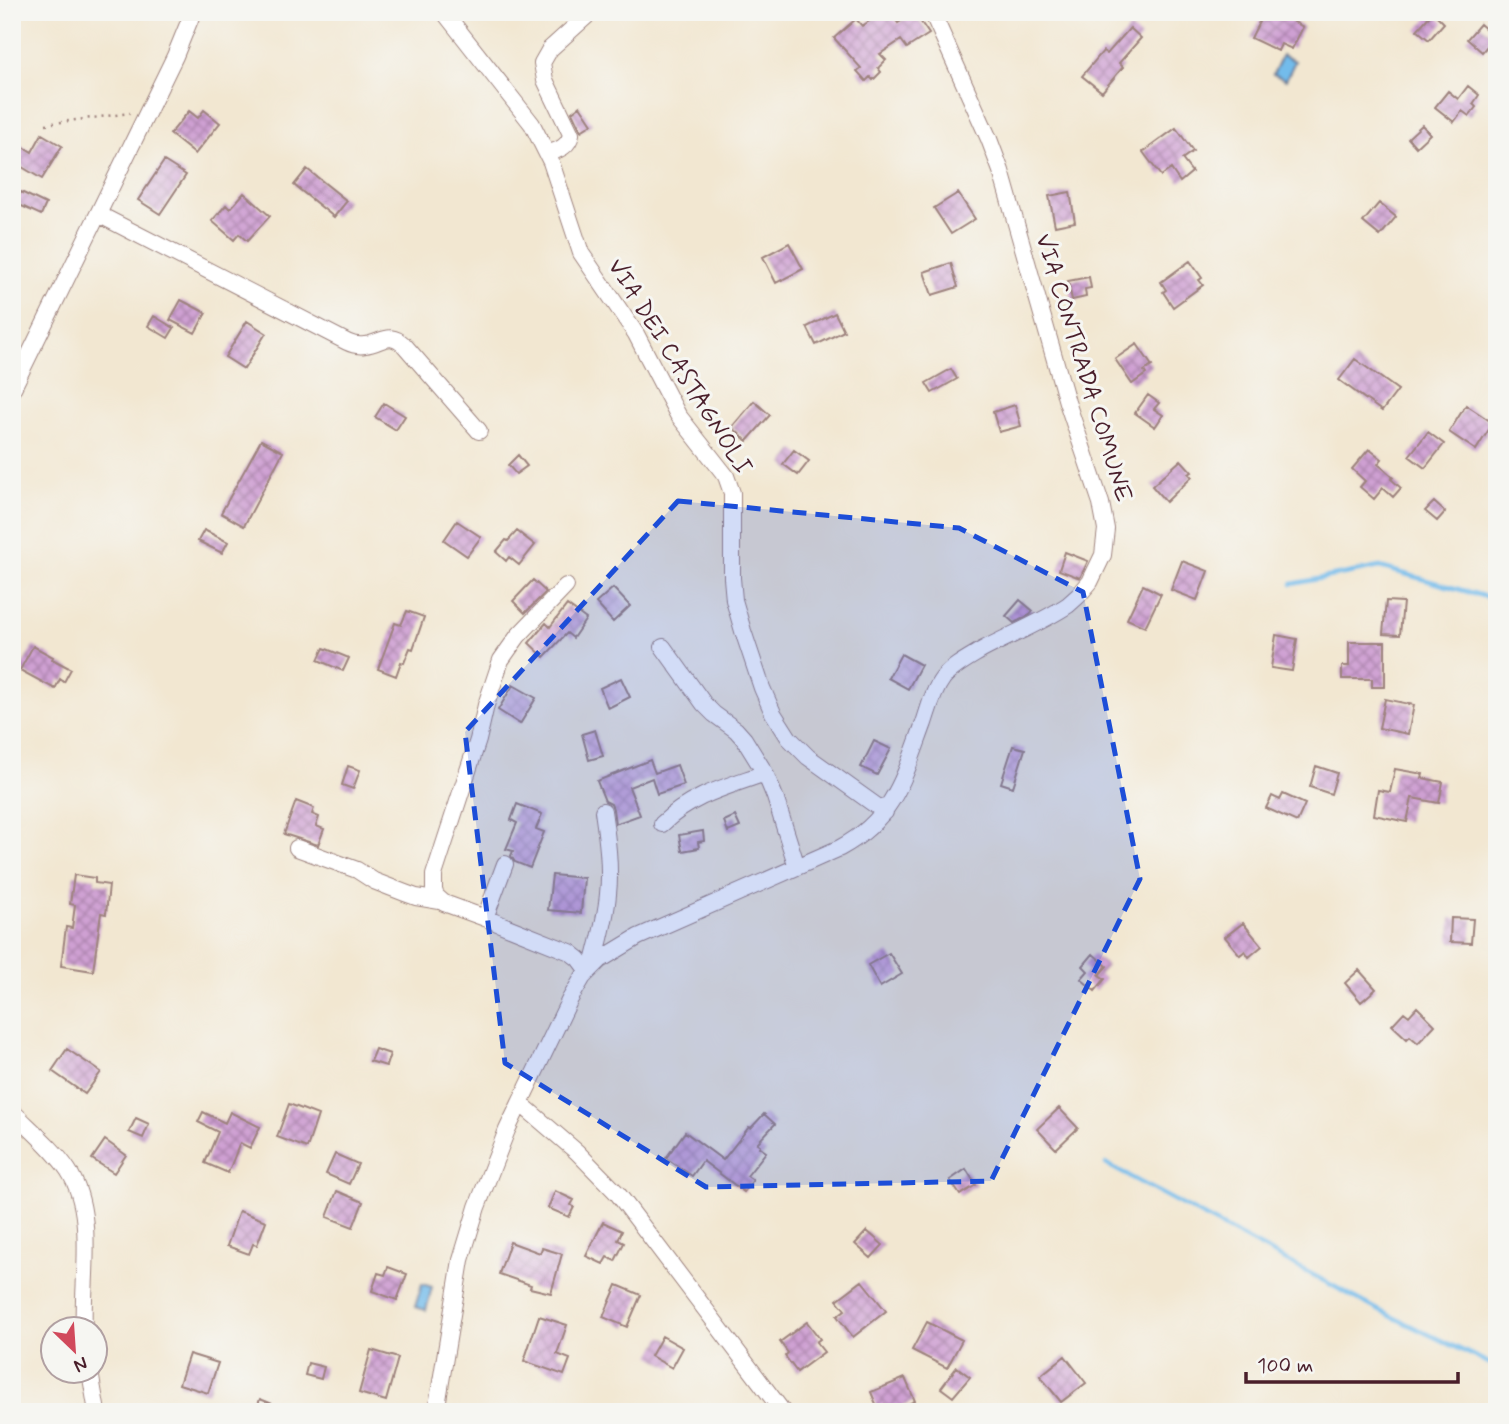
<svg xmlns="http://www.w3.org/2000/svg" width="1509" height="1424" font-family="Mynerve,sans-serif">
	<defs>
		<pattern id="building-cross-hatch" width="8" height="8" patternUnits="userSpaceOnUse" patternTransform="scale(1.75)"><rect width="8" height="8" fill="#cfa0d3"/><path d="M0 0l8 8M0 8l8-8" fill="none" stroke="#aa82ab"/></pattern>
	</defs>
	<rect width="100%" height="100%" fill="#f6f6f2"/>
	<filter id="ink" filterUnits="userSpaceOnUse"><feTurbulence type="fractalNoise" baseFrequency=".0143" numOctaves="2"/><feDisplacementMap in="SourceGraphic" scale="14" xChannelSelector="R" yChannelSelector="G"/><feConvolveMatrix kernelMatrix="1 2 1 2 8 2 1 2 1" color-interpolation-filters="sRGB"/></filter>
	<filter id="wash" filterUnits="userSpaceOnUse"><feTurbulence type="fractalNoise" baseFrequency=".00686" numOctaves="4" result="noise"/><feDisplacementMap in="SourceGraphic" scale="28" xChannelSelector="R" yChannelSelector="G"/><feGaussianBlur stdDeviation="1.57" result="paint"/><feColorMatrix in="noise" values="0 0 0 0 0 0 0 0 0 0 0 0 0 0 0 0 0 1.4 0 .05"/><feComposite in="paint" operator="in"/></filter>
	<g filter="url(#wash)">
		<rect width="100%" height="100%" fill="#f2e7d1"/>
		<path fill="#73bceb" stroke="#5e6e8b" stroke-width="2" d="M1282,55l13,6 -9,19 -13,-6z
			M422,1284l10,3 -6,23 -11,-3z"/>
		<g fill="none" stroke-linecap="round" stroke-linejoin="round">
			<path stroke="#73bceb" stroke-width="4.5" d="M1292,584l88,-17 117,33
				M1106,1164l274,147 117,56"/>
		</g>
		<g id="blocks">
			<path fill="url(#building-cross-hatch)" d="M883,12h7l8,11 16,-11 15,22 -22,14 -6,-8 -21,14 6,6 -8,8 3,4 -8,8 -3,-3 -4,4 -9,-10 4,-3 -27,-30 22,-19 6,7z
				M1264,12h12l27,15 -11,22 -11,-5 -3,7 -27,-13z
				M1433,12l11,11 -15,17 -12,-10z
				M1480,24l15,13 -13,15 -15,-13z
				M1130,28l11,10 -22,25 4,4 -21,25 -20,-16 21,-25 4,3z
				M1468,86l11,9 -6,9 3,3 -7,9 -7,-5 -8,11 -19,-15 13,-16 10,8z
				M580,106l12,18 -11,7 -9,-19z
				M204,110l16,13 -25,31 -25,-20 19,-23 9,7z
				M1422,125l8,9 -14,13 -8,-9z
				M1176,128l17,23 -11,8 10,13 -12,10 -9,-13 -10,7 -18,-24z
				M42,134l20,12 -20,33 -30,-18v-5l7,-12 13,8z
				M164,161l22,14 -26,39 -22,-14z
				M307,169l40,32 -13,16 -40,-32z
				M21,192l25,12 -5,11 -26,-12z
				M1070,192l5,30 -20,4 -6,-30z
				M244,193l26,23 -23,25 -8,-7 -5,6 -22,-19 14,-16 4,4z
				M958,193l17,26 -24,15 -17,-26z
				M1379,203l17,14 -16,19 -17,-14z
				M789,243l14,26 -27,14 -13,-26z
				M1190,261l12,17 -3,2 4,5 -30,22 -10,-15 3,-2 -5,-8z
				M951,263l7,24 -26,8 -8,-23z
				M1089,277l2,11 -6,1 1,8 -14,3 -4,-19z
				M181,300l25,13 -11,20 -25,-13z
				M835,313l9,18 -28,14 -9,-18z
				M154,316l20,12 -6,10 -20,-12z
				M247,321l19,12 -22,36 -19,-12z
				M1137,344l15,22 -8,5 2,3 -14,10 -17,-25z
				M1355,359l43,31 -16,21 -43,-31z
				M951,369l6,10 -25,14 -6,-10z
				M1148,395l11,8 -5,6 9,6 -8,12 -20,-14z
				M754,401l16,14 -23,26 -15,-14z
				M384,403l21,13 -9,14 -21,-13z
				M1015,405l6,21 -22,6 -6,-20z
				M1466,405l27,18 -17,27 -27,-18z
				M1428,432l16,12 -19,24 -16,-12z
				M261,440l22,12 -39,74 -23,-13z
				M1369,449l13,10 -4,5 15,13 -2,2 10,9 -8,9 -10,-9 -9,11 -14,-12 5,-6 -13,-12z
				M794,450l15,11 -11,14 -15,-11z
				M518,455l9,11 -11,8 -8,-9z
				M1181,460l11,12 -3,2 3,3 -26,25 -14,-16z
				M1434,502l11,10 -8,9 -12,-10z
				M457,521l24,16 -14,19 -23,-16z
				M204,530l24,12 -6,11 -24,-12z
				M517,531l18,14 -16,20 -10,-8 -3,4 -10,-9 10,-12 2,1z
				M1065,552l23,9 -8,17 -21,-8z
				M1182,561l26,10 -11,29 -26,-10z
				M533,580l13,12 -21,21 -12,-12z
				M1143,585l18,9 -16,33 -18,-8z
				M613,588l17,18 -17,16 -17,-19z
				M1020,600l13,11 -3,4 -16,8 -8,-7z
				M1386,601l17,1 -3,33 -17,-1z
				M567,605l19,14 -13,19 -6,-5 -23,24 -15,-14 17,-20 4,4z
				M407,611l17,6 -11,32 -3,-1 -6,15 -3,-1 -5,14 -18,-7 17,-46 6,2z
				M1276,635l21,4 -5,32 -21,-3z
				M1349,642h36v45h-13v-8h-30v-13h7z
				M33,646l20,11 -1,2 19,10 -7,13 -4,-3 -5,10 -35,-19z
				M324,648l25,10 -6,13 -25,-11z
				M901,654l20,11 -13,24 -20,-11z
				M621,678l9,19 -22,11 -8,-20z
				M513,685l23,13 -16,26 -22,-14z
				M1385,699l29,6 -6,29 -29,-6z
				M595,730l8,26 -14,4 -7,-26z
				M874,741l17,8 -14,26 -16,-8z
				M1013,746l12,3 -12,38 -12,-4z
				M650,760l5,13 22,-8 7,20 -27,9 -5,-16 -23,9 11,28 -25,9 -2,-15 -2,-5 -6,-3 -8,-20z
				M348,766l12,4 -7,19 -11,-4z
				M1316,766l21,7 -6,21 -21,-7z
				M1395,769l28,5 -1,4 21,4 -4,21 -27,-5 -5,24 -33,-7 4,-25 12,2z
				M1283,794l22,10 -8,18 -31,-14 6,-12 8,4z
				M296,801l18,7 -2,6 7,3 -3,9 8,3 -6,16 -34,-11z
				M517,804l25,10 -6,15 8,3 -14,36 -15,-6 -4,-6 2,-5 -7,-2 11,-26 -6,-3z
				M735,816l5,11 -12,5 -4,-11z
				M703,831l1,10 -6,1 1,6 -17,3 -3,-16z
				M74,875l21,3v5l14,2 -3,29 -5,-1 -8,58 -32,-5 5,-39 6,1 3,-23 -5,-1z
				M552,875l32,3 -3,35 -33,-3z
				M1451,918l22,1 -2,24 -21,-1z
				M1243,923l19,23 -13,11 -4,-6 -5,4 -15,-18z
				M889,953l13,21 -22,13 -12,-22z
				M1093,954l14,12 -8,9 6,4 -10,12 -14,-12 7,-8 -5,-5z
				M1359,970l17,19 -15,13 -16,-19z
				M1417,1007l18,18 -17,18 -8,-7 -3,3 -15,-14 12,-13 5,4z
				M67,1049l34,23 -16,22 -33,-23z
				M375,1049l15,5 -4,12 -16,-5z
				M289,1104l29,11 -11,33 -30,-11z
				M1059,1108l19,20 -22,21 -19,-20z
				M203,1112l22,11 5,-11 30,15 -10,21 -10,-5 -12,30 -23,-10 13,-31 -20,-10z
				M764,1114l11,10 -18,19 3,2 -1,2 7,5 -19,24 6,4 -9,12 -41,-31 -11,15 -26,-18 19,-26 38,28 26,-33 2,1z
				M136,1118l13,6 -6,14 -14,-6z
				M105,1140l21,15 -12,18 -22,-14z
				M335,1154l23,10 -9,20 -23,-10z
				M966,1169l10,16 -16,10 -10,-15z
				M337,1191l26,11 -10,25 -26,-10z
				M555,1191l19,9 -3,5 3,2 -5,10 -21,-9z
				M239,1211l27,10 -9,24 -4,-1 -4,10 -22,-8z
				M603,1222l19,9 -4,9 6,3 -9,18 -8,-4 -4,7 -17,-8z
				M867,1231l16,14 -12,13 -16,-14z
				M510,1242l30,11 2,-5 20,6 -11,39 -21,-5 1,-3 -32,-11z
				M388,1267l19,7 -10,26 -25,-9 6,-18 7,2z
				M862,1281l24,30 -33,26 -16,-21 8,-6 -8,-10z
				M617,1285l24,10 -14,32 -24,-10z
				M539,1316l28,9 -10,29 13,5 -6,16 -40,-14z
				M807,1322l13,17 -4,3 8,10 -27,20 -12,-16 3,-3 -8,-11z
				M927,1322l35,18 -15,28 -35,-18z
				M662,1336l21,12 -11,20 -21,-12z
				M371,1350l27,8 -12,43 -27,-8z
				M189,1354l29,9 -10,30 -29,-9z
				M1065,1356l21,27 -25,19 -21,-26z
				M308,1363l16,4 -3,12 -16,-4z
				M957,1367l13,10 -17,20 -12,-9z
				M905,1378l10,23 -25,11h-2l-3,-7 -7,4 -7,-17z
				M260,1399l30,12v1h-35z"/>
		</g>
	</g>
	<g filter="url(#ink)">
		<use href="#blocks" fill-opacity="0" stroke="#9e837e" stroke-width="2"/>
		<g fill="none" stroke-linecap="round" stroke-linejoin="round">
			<g stroke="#9e837e" stroke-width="18">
				<path id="minor" d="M193,12l-18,44 -77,158 249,128c6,3 12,4 18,3 17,-2 24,-15 40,1l74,85
					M444,12l88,112 19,38 30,91 55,81 42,81 48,61 6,17v85l2,22 9,31 19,57 11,25 16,25 19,19 77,55
					M547,154c11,-4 22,-7 24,-20l-26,-54 -3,-17 8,-14 41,-37
					M12,390l86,-176
					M566,586l-48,50 -17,24 -15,45 -8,35 -44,135v15l2,6 8,7 41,15 85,34 9,7 9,12
					M663,647l41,57 10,10 22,16 8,9 21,34
					M662,824c30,-29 64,-37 103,-51l10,24 22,70
					M297,848l60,22 17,11 31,12 11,4 24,4
					M485,918l20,-54
					M593,966c6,-24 13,-47 15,-72 3,-27 -1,-56 -5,-83
					M520,1103l57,49 41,42 165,218
					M12,1111c19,19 41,37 56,59 29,44 13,110 16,160
					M90,1372l7,40
					M436,1412l25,-152 16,-53 30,-77 63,-131 13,-22 17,-17 38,-23 202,-89c54,-29 64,-71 84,-125 5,-15 9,-32 19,-45 10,-12 26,-20 39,-28 28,-15 59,-27 86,-45l10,-9 12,-14 13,-27 3,-26 -5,-26 -34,-101 -66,-231 -12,-32 -57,-127"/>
			</g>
			<path stroke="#9e837e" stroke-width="2.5" stroke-dasharray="2 5" stroke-linecap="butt" d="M46,124l84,-11"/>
			<use href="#minor" stroke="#fff" stroke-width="16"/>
		</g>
	</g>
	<path fill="#1d4ed8" fill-opacity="0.2" stroke="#1d4ed8" stroke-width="5" stroke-dasharray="14 9" stroke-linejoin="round" d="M678,501l281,27 124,64 57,287 -149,302 -285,6 -201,-124 -40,-331z"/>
	<g text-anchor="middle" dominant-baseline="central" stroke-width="6" stroke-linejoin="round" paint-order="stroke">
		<g font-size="24" fill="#4a1f2b" stroke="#f6f6f2">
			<text transform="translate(679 367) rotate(58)">VIA DEI CASTAGNOLI</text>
			<text transform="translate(1083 368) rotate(73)">VIA CONTRADA COMUNE</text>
		</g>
	</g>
	<rect width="1509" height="1424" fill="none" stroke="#f6f6f2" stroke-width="42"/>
	<g transform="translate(74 1350) rotate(155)"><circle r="33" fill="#f6f6f2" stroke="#b1a0a2" stroke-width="2"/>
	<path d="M0-5L12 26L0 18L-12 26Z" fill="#d1495b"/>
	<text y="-10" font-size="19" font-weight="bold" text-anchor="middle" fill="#4a1f2b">N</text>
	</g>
	<path d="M1246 1372v10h212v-10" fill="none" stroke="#4a1f2b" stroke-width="3.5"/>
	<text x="1257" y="1372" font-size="21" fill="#4a1f2b" stroke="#f6f6f2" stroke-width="5" paint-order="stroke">100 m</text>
</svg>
